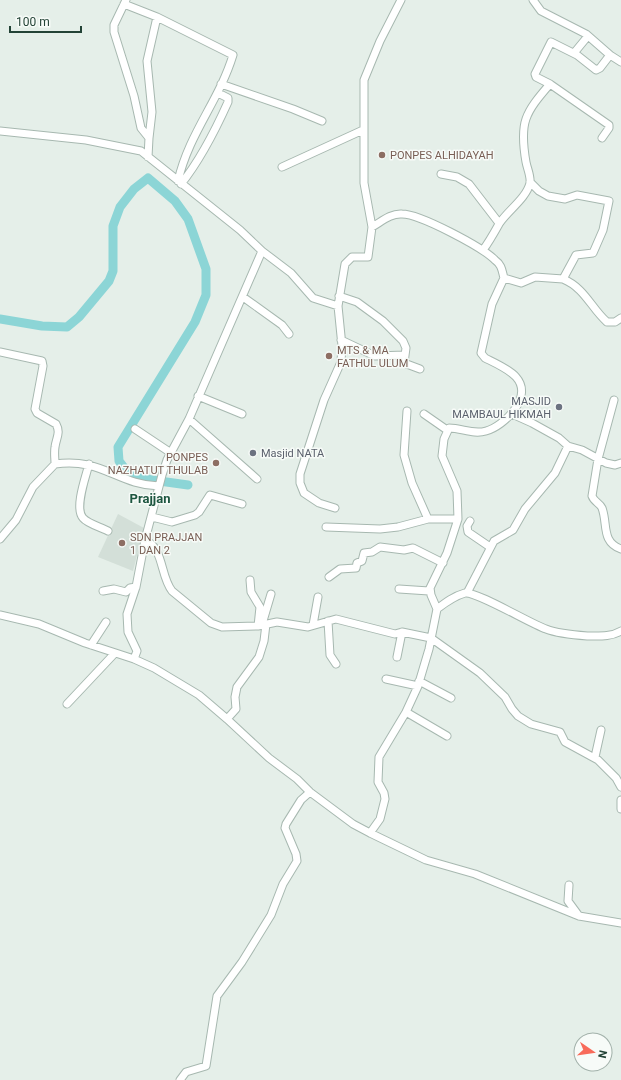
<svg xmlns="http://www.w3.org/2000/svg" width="621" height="1080" font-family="Roboto,sans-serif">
	<rect width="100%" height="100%" fill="#e5efe9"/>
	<path fill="#d3dfd8" d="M118,514l26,14 -11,43 -35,-14z"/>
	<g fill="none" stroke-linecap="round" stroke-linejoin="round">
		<path stroke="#8cd5d6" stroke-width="9" d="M0,319l42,7 25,1 12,-10 30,-36 4,-10v-45l7,-19 14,-18 14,-11 27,23 13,18 18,50v26l-11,27 -77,125 1,14 10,13 23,6 36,5"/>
		<g stroke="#a7b8b0" stroke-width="9">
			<path id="minor" d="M126,0l-12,25v7l20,64 7,32 8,10 -1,19
				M124,4l33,13 76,38c-14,46 -44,78 -55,126
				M574,53l14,-17
				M610,55l11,7
				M221,84l72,25 29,12
				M550,84l59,41v3l-7,10
				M0,131l86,9 55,11 99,79 22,21 -73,168 -22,41 -5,15 -17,65 -9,47 -9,27 1,18 9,19 -3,8
				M149,138l3,-26 -5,-51 10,-44
				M282,167l81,-37
				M441,174l16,3 12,7 30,39
				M181,184c20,-25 34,-53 47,-82v-4l-10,-5
				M372,227c9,-5 19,-14 30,-13 18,0 80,33 93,46 7,5 7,11 9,18l17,5 14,-6 28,2 13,-24 17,-2 10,-23 6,-29 -32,-6 -12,4 -17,-3 -9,-5 -9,-9
				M483,250c6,-8 11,-17 16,-26 8,-13 27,-25 31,-41 1,-7 -3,-15 -4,-21 -7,-40 -1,-49 24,-78l-14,-7 -1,-3 16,-32 26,13 19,15 4,-2 10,-13 -24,-21 -45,-23 -8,-11
				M262,251l29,22 22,25 25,8 7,-42 7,-7h16l4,-30 -8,-44v-103l16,-39 21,-41
				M563,279c22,9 28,29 44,43h8l6,-4
				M339,296l18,6 26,19 20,20 3,7 -2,15 16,6
				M243,297l39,28 7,9
				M341,340l34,16 30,-1
				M0,352l42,9 1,5 -8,43 2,4 19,11c5,9 0,14 -1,23 -1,6 0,11 0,17
				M198,396l44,18
				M614,400l-16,59 -6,37c2,6 8,7 10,12 6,16 -1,34 19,41
				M407,411l-3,44 8,28 16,36
				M424,414l23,16
				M512,414l20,9 27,15 9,8 14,4 24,13 9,2 6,-2
				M189,419l68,60
				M135,429l36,24
				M89,464c-3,12 -15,44 -6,54 5,6 18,9 25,13
				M335,508l-16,-5 -15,-10 -4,-10v-9l24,-74 17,-38 1,-16 -4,-40
				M152,517l20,5 23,-7 4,-3 11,-17 32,9
				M470,521l-3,5 1,6 22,15
				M326,527l54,2 18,-2 30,-8h30
				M0,539l16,-19 17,-33 22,-23c46,-7 63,21 104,22
				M145,540c19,8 15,36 27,51l39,32 11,4 36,-1 19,-4 31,5 28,-8 59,15 7,-2 29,6 49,35 25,24 7,12 6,7 13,8 29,8 5,10 33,18 18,18 5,9
				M329,577l11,-8 16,-1 1,-5 5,-2 2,-8 8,-1 8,-5 24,3 9,-2 30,15
				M250,580l1,12 9,15 -2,19
				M399,589l30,2
				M103,591l11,-2 12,3 4,-4 6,-1
				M467,593l27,-52 19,-11 12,-21 30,-36 13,-27
				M437,609l-6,-14 -1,-7 17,-35 11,-34 -1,-28 -15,-35 2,-17 5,-11c13,0 24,7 37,3 18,-5 48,-34 30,-54 -7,-8 -21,-14 -31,-19l-4,-5 11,-49 12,-26
				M0,615l39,9 46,19 49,16 20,9 45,27 28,24 42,39 28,21 13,13 43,32 17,9 56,27 49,14 104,42 42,7
				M263,621l8,-27
				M328,621l2,34 6,9
				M313,625l5,-28
				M91,645l15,-23
				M397,657l5,-25
				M386,679l32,7
				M419,681l32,17
				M67,704l48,-51
				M406,712l41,24
				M227,719l9,-10 -1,-12 2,-10 22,-30 5,-16 2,-17
				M595,757l6,-27
				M621,800v9
				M370,833l10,-14 5,-20 -1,-6 -6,-11 1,-25 27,-45 12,-26 11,-37 8,-40c9,-7 17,-13 28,-16 11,-2 66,31 81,36 13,5 28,6 42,7 11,0 23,1 33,-5
				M569,885l-1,16 11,15
				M180,1080l6,-8 20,-6 11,-70 25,-34 29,-47 12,-31 14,-23 -1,-7 -11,-26 1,-4 15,-24 9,-8"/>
		</g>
		<use href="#minor" stroke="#fff" stroke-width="7"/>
	</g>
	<g fill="#8d6e63" stroke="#f7fbf8" stroke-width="1.5">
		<circle cx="382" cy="155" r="4"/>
		<circle cx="329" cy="356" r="4"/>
		<circle cx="216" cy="463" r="4"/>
		<circle cx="122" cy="543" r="4"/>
	</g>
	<g fill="#6b7280" stroke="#f7fbf8" stroke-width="1.5">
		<circle cx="559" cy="407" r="4"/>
		<circle cx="253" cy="453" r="4"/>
	</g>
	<g text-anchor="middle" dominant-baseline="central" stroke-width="3" stroke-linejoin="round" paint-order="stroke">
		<g font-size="11" fill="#785e54" stroke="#f7fbf8" text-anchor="start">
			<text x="390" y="155">PONPES ALHIDAYAH</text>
			<text x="337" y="350">MTS &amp; MA<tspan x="337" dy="13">FATHUL ULUM</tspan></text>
			<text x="208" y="457" text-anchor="end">PONPES<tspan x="208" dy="13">NAZHATUT THULAB</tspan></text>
			<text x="130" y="537">SDN PRAJJAN<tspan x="130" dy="13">1 DAN 2</tspan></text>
		</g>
		<g font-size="11" fill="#5b616d" stroke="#f7fbf8" text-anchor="end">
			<text x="551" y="401">MASJID<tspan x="551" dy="13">MAMBAUL HIKMAH</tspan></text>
			<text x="261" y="453" text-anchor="start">Masjid NATA</text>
		</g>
		<g font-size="13" font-weight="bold" fill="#1d5640" stroke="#f7fbf8">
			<text x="150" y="498">Prajjan</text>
		</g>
	</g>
	<g transform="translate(593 1052) rotate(103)"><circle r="19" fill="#f7fbf8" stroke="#a2b1aa"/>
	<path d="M0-3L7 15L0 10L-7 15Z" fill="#f86b5a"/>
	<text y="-6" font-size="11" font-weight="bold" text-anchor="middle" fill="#234336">N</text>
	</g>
	<path d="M10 26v6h71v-6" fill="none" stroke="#234336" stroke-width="2"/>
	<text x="16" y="26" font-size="12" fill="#234336" stroke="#f7fbf8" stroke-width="3" paint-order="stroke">100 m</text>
</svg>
